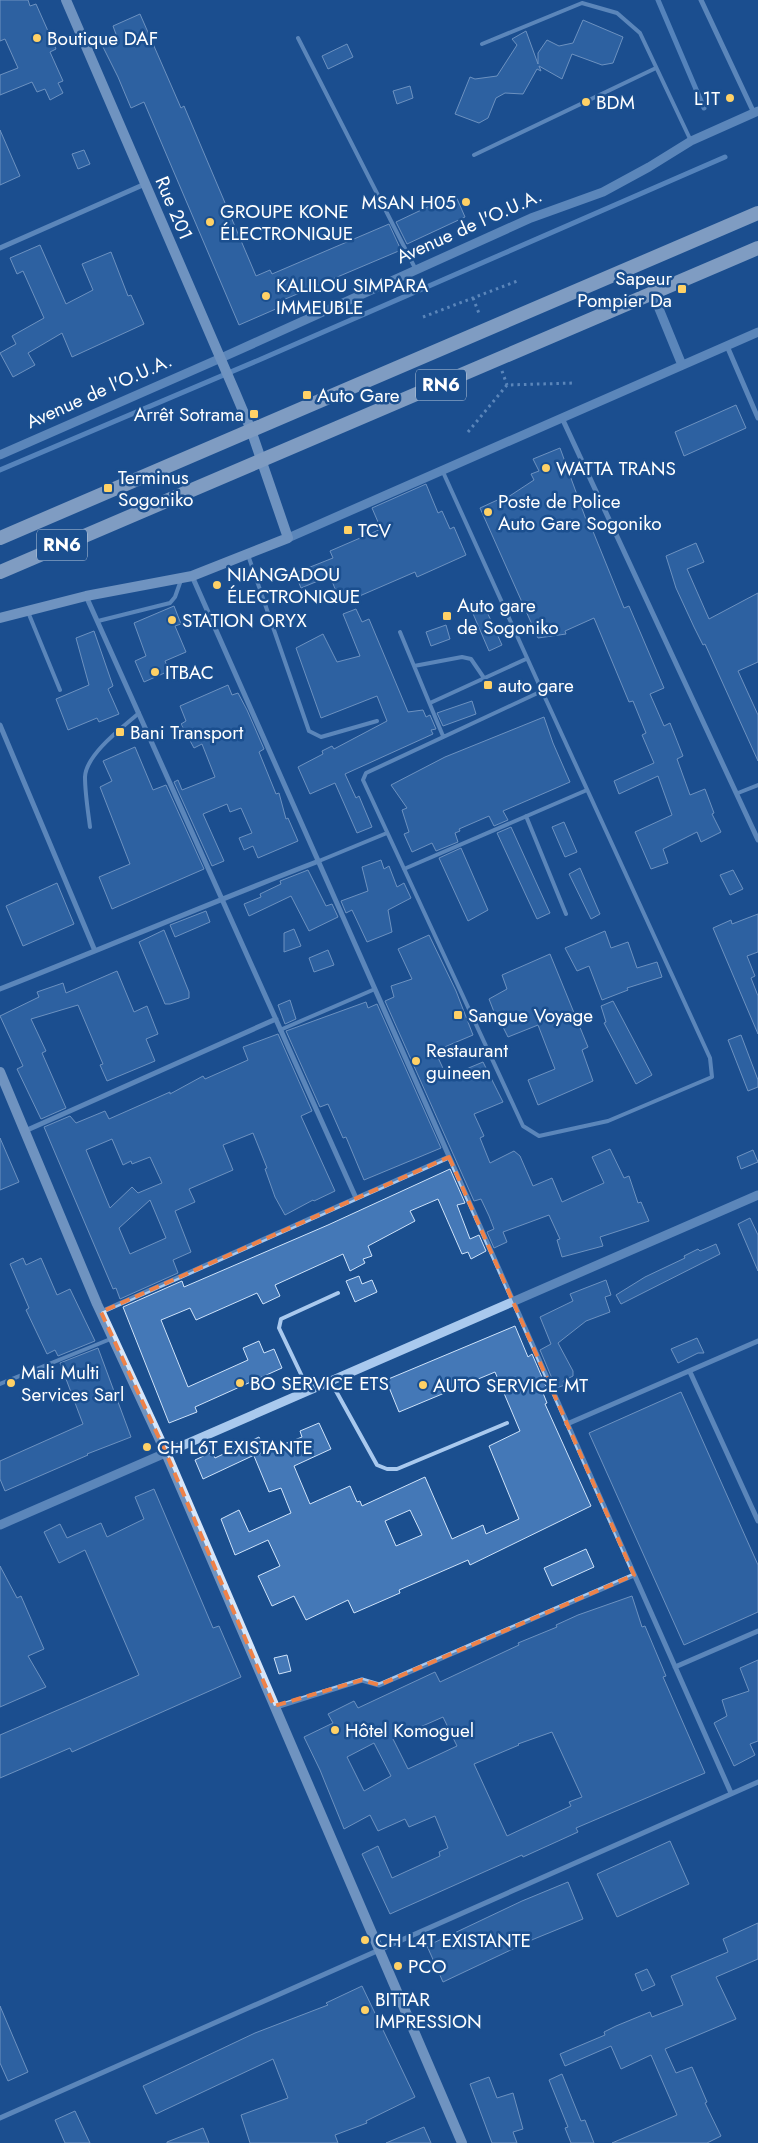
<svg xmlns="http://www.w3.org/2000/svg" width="758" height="2143" font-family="Jost,sans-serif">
	<rect width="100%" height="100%" fill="#1b4f8f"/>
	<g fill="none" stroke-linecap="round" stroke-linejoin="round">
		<path stroke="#9cc4f0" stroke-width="5" d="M658,0l46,108
			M0,470l259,-110 466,-203"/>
	</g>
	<path fill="#4478b7" stroke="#cfe3fa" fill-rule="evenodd" d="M0,0h28l2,6 6,-2 20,45 -6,3 13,29 -5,2 5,10 -13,7 -5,-11 -8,3 -5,-10 -32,13v-20l18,-7 -13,-29 -5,2z
		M140,14l41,94 3,-2 72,170 14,-6 2,4 117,-50 12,26 -118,50 2,5 -46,20 -95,-223 -13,6 -13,-31 -16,-32 15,-8 -4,-11z
		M583,20l40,17 -10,26 -11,2 -30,-11 -10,25 -23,-13 2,5 -4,-2 -14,25 -18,-1 -9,5 -8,20 -9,5 -24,-9 15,-37 5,2 22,-3 20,-31 -5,-6 14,-8 12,33v-11l9,-13 12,6 14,-3z
		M347,44l6,13 -25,12 -6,-13z
		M410,86l3,12 -16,6 -4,-13z
		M0,130l20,46 -20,9z
		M84,150l6,14 -12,5 -6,-15z
		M455,194l10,23 -58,27 -11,-22z
		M40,245l26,59 27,-14 -11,-26 29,-12 17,44 3,-1 13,29 -72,33 -10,-24 -34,20 7,12 -22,12 -13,-24 16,-9 -4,-8 32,-18 -21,-47 -6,3 -7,-16z
		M736,405l10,23 -62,28 -9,-24z
		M560,448l28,77 2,-1 34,84 5,-2 35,82 -14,6 14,32 6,-3 13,33 -6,3 13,36 15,-6 9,24 -2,1 9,18 -20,10 -4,-10 -34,17 5,14 -17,6 -16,-37 37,-17 -14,-39 -39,18 -5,-13 40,-18 -12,-28 4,-2 -13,-32 -4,1 -35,-84 -29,13 1,3 -28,4 -58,-130 24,-11 1,2 29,-19 -3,-6 8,-3 -6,-12z
		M426,484l12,29 4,-2 8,18 4,-2 12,28 -49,22 -2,-5 -74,32 -11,-28 -29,12 -6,-15 38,-15 -3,-7 51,-22 -9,-21z
		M696,543l8,19 -17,7 22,50 49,-26v69l-20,9 20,44v46l-53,-117 -2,1 -9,-18 -18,-39 -10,-32z
		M483,603l19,42 -13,6 -18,-42z
		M174,606l7,18 -6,2 11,26 -21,9 4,10 -25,11 -9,-21 11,-5 -12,-33z
		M356,609l6,13 7,-3 39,93 15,-2 3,7 4,-2 6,14 -5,1 2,4 -88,40 11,24 3,-2 13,31 -15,6 -22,-50 -25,11 -12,-27 25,-13 -1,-3 10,-5 2,3 53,-28 -10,-25 -56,22 -25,-70 27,-14 14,28 23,-6 -17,-42z
		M446,625l4,14 -19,7 -5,-14z
		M94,631l19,55 -5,3 11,25 -20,8 -2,-4 -29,12 -12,-31 33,-14 -13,-47z
		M228,685l4,10 6,-2 9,17 17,39 -5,3 17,42 3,-1 7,26 2,-1 10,23 -40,17 -5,-12 -9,4 -5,-12 13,-5 -11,-25 -11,4 -3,-8 -24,10 21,47 -12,5 -38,-84 4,-2 4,10 33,-13 -13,-33 -8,4 -13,-24 5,-3 -6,-15z
		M472,701l4,13 -33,12 -6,-13z
		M544,717l9,26 17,39 -67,29 5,9 -14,6 -5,-10 -30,13 1,2 -5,2 3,9 -22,9 -4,-8 -20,9 -8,-18 5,-2 -7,-22 5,-2 -16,-23 54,-28z
		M135,747l18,43 13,-5 38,84 -92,40 -13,-32 31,-13 -30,-77 12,-6 -9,-20z
		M564,822l13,30 -12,5 -13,-30z
		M511,827l39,86 -13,6 -40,-86z
		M461,848l27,62 -20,11 -29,-63z
		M381,860l3,9 5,-3 8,21 7,-4 7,15 -23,12 4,22 -25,10 -15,-32 -6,3 -5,-12 27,-10 -6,-24z
		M580,868l20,46 -9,5 -22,-45z
		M308,870l18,36 6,-2 6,13 -29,14 -18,-35 -42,20 -5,-12 17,-7 -1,-3 21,-10 -1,-3z
		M733,870l10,19 -13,6 -10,-20z
		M57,883l17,41 -51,22 -17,-40z
		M206,911l4,11 -35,15 -5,-12z
		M758,914v38l-11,4 8,20 -4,2 7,18v38l-45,-106 18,-8 1,4z
		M294,929l7,17 -17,6v-19z
		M164,930l25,62v6l-19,6h-5l-26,-62z
		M605,931l6,17 17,-6 9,26 20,-6 5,15 -35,11 1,2 -26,10 -13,-34 -12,5 -12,-23z
		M429,935l27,56 17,44 -38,16 12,26 36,-15 20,40 -29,12 10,22 -4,2 10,25 24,-12 6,5 13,30 19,-8 10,24 42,-19 -12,-26 18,-8 14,29 5,-2 9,27 3,-1 8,19 -49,16 3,9 -41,11 -5,-17 3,-1 -11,-24 -46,17 4,10 -13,6 -7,-16 7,-3 -5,-13 -8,-17 -7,2 -89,-200 9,-4 -3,-11 21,-7 -14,-30z
		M328,950l6,15 -20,7 -5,-14z
		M550,954l38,93 -6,3 11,31 -55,24 -10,-25 27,-11 -17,-44 -30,12 -8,-16 -2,1 -9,-23 18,-10 -5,-14z
		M117,971l17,41 13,-6 11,28 -12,5 9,22 -48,20 -7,-16 3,-1 -25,-59 -47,14 15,32 -4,2 24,55 -25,11 -24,-50 6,-3 -23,-50 39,-19 -2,-5 26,-9 3,10z
		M290,1000l6,19 -11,5 -7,-19z
		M613,1001l39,74 -16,9 -32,-61 2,-1 -5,-16z
		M366,1002l2,6 9,-4 64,144 -77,32 -18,-43 -3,1 -15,-34 -8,3 -34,-76z
		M278,1034l34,77 -11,5 34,75 -21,10 -1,-1 -28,15 -10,-18 -10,-28 2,-1 -14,-35 -30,12 10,25 -44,19 6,13 -20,9 16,41 -18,8 5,13 -58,26 -4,-11 -3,1 -69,-162 26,-11 6,7 29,-12 4,8 61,-27v2l33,-18 2,3 43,-19 -5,-13zM112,1139l11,26 8,-4 1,3 18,-7 12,26 -24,10 -6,-6 -22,21 -24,-58zM150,1200l16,38 -36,16 -11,-26z
		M741,1035l17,45v7l-10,4 -20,-51z
		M0,1138l19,44 -19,8z
		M753,1150l5,12 -17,7 -4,-12z
		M450,1169l15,34 -8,2 13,34 9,-4 7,16 -15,8 -3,-7 -6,2 -24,-55 -28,12 5,10 -47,25 4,10 -9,3 2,4 -15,8 -7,-17 -68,31 5,11 -17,8 -6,-11 -61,27 -6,-12 -29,12 27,67 60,-27 -5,-12 16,-7 5,12 10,-4 8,19 -87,39 2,5 -28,11 -46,-116 59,-26 2,6 144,-62z
		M750,1218l8,17v36l-20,-47z
		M716,1244l4,10 -99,50 -5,-9 29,-18 40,-19 -1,-2 14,-7 2,2z
		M23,1258l3,7 15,-7 16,37 13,-6 25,52 -37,15 -3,-6 -8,4 -21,-44 3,-2 -19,-44z
		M359,1276l3,8 10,-4 5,12 -22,10 -9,-21z
		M606,1280l5,15 -6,2 5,15 -24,9 -28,22 15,28v5l-10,5 2,4 -9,3 -16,-38 11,-6 -11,-27 33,-16 -3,-7z
		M515,1326l13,31 4,-3 16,37 -5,2 4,10 -2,1 46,102 -121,59 -2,-5 -69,30 1,3 -46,20 -6,-13 -42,20 -12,-24 -22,10 -14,-30 22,-10 -12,-26 -33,15 -14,-36 18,-9 10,22 42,-19 -10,-25 -12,4 -15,-36 48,-19 -2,-6 19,-8 12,26 -37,17 16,38 40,-18 7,16 3,-1 2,5 63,-29 27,62 31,-14 3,9 33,-15 -30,-73 31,-15 -25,-59 -96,40 -13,-32zM410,1510l12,25 -26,11 -11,-25z
		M697,1338l7,15h-6l-20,10 -7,-14z
		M98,1348l33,89 -44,17 1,1 -83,36 -5,-12v-18l83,-37 -23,-61z
		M681,1392l77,173v47l-74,33 -95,-212z
		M259,1437l6,13 -62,29 -8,-19 17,-8 3,6z
		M154,1489l59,139 6,-2 22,51 -169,75 -2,-4 -70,30v-43l139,-60 -54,-125 -26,13 -15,-31 16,-8 7,14 34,-15 6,14 37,-18 -9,-22z
		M586,1549l8,18 -42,19 -8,-18z
		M0,1566l17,32 4,-2 23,53 -16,7 18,31 -46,20z
		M632,1596l10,31 3,-1 21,50 -3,1 42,96 -129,55 2,4 -55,25 -1,-2 -132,59 -28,-60 16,-8 14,32 48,-22 -1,-4 9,-4 -13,-32 -26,11 -4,-8 -27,12 -8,-16 -26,14 -24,-59 -16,-33 29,-14 -5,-9 26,-13 4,7 77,-36 5,10 79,-37 -1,-2 39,-16 -1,-2 22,-10zM443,1717l14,29 -49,23 -15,-30zM552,1732l30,65 -13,5 2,4 -64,30 -33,-72 45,-19 -1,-1zM374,1743l17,33 -27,15 -17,-34z
		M287,1655l4,16 -12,3 -5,-16z
		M758,1660v81l-8,3 5,11 -21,11 -20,-43 13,-7 -5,-16 27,-9 -9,-23z
		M670,1841l19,43 -72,33 -20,-43z
		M568,1882l15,37 -49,20 -91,43 -16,-36 95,-45z
		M758,1923v36l-42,18 20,42 -71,30 11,24 16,-6 15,35 -2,1 16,33 -14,7h-95l65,-28 -26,-60 -30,14 -10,-23 -46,20 -5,-12 45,-19 -1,-3 12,-6 34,-14 2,5 31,-12 -12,-29 57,-24 -5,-13z
		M647,1969l8,16 -13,6 -7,-17z
		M362,1986l53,111 -49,24 1,2 -32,12 3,8h-88l-9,-28 47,-17 -15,-39 -117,55 -13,-28 112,-53 73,-28 -2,-2z
		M0,2006l28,66 -20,9 -8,-18z
		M562,2074l19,47 4,-1 9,23h-23l-6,-15 3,-1 -19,-47z
		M489,2077l8,21 16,-5 10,36 -10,3 4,11h-25l-22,-59z
		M75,2111l15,32h-25l-10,-23z
		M424,2127l7,16h-45z
		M203,2128l6,15h-42v-1z"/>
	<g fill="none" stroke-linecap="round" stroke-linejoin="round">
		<path stroke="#a9c9ee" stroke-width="3" stroke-dasharray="2.5 4" stroke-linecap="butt" d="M473,298l7,18
			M423,317l97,-37
			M502,371l5,14
			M468,432l39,-47 67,-2"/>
		<path stroke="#a9c9ee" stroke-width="4" d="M298,38l118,232
			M482,44l100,-41 35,10 23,20 51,108
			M474,155l182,-87
			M443,472l99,219 168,367 2,19 -104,44 -69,15 -16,-10 -160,-346 3,-7 176,-82
			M248,555l61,176 12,6 56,-16
			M28,612l32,78
			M98,621l72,-18 5,-6 6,-17
			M400,632l43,104
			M414,666l48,-9 9,2 13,19
			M430,703l96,-44
			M738,793l20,-8
			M526,816l40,98
			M90,827c-2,-16 -5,-34 -5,-50 1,-23 38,-50 54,-64
			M319,861l68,-28
			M404,869l183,-79
			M280,1030l95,-41
			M331,1382l46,83 10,4h10l110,-46
			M0,1384l113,-46
			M309,1391l-30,-63 2,-9 57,-26"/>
		<path stroke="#a9c9ee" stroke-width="5" d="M701,0l53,113
			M0,248l145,-64
			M727,346l31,72
			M562,418l196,422
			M192,576l539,1217
			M86,596l270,602
			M0,725l95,226
			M0,989c107,-42 212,-87 319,-128
			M25,1131l251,-112
			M101,1312l348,-155
			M690,1372l68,149
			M567,1424l191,-83
			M675,1667l83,-36
			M276,1707l86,-27 17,5 255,-110
			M0,2118l758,-336"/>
		<path stroke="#a9c9ee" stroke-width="9" d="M653,294l29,71
			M0,455l221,-97 310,-140 72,-26 46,-25 42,-26 67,-30
			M288,538l470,-206
			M0,1525l758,-330"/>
		<path stroke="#d6e6fa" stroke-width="10" d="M0,618l86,-22 106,-20 96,-38 -37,-108 -16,-38 -169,-392
			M0,1072l97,232 69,149 296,690"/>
		<path stroke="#f8faff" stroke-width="14" d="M0,538l758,-325
			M0,572l758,-324"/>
	</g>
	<path d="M0 0H758V2143H0ZM449,1157l185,418 -255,110 -17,-5 -88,26 -108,-253 -65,-141z" fill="#1b4f8f" fill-opacity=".55" fill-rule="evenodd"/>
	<path fill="none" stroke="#ee8249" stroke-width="4" stroke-dasharray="10 6" stroke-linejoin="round" d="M449,1157l185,418 -255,110 -17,-5 -88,26 -108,-253 -65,-141z"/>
	<g fill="#ffd166" stroke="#1b4f8f" stroke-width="2">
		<circle cx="37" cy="38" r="5"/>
		<circle cx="730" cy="98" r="5"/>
		<circle cx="586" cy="102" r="5"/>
		<circle cx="466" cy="202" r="5"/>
		<circle cx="210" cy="222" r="5"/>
		<rect x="677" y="284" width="10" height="10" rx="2.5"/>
		<circle cx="266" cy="296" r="5"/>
		<rect x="302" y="390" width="10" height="10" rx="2.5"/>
		<rect x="249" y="409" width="10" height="10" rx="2.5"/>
		<circle cx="546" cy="468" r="5"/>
		<rect x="103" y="483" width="10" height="10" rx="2.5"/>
		<circle cx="488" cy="512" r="5"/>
		<rect x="343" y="525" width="10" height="10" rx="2.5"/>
		<circle cx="217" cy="585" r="5"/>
		<rect x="442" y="611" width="10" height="10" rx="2.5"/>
		<circle cx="172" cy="620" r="5"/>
		<circle cx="155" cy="672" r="5"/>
		<rect x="483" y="680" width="10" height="10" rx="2.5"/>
		<rect x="115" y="727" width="10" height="10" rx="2.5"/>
		<rect x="453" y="1010" width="10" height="10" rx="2.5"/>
		<circle cx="416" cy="1061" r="5"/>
		<circle cx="11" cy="1383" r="5"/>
		<circle cx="240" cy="1383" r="5"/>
		<circle cx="423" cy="1385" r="5"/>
		<circle cx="147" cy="1447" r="5"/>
		<circle cx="335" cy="1730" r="5"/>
		<circle cx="365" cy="1940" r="5"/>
		<circle cx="398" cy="1966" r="5"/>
		<circle cx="365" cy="2010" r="5"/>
	</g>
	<g text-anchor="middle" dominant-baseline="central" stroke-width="5" stroke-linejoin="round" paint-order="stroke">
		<g fill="#1b4f8f" stroke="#bbcadd" stroke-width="1">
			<rect x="416" y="369.5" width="50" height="31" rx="4"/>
			<rect x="37" y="529.5" width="50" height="31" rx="4"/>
		</g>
		<g font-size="18" font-weight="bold" fill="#fff">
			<text x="441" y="385">RN6</text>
			<text x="62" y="545">RN6</text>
		</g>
		<g font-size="19" fill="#fff" stroke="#1b4f8f" text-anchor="start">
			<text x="47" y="38">Boutique DAF</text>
			<text x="720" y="98" text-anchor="end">L1T</text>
			<text x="596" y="102">BDM</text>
			<text x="456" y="202" text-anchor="end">MSAN H05</text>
			<text x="220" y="211">GROUPE KONE<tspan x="220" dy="22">ÉLECTRONIQUE</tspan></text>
			<text x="672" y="278" text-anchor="end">Sapeur<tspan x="672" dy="22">Pompier Da</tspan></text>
			<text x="276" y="285">KALILOU SIMPARA<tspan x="276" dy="22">IMMEUBLE</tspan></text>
			<text x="317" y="395">Auto Gare</text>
			<text x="244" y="414" text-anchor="end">Arrêt Sotrama</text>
			<text x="556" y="468">WATTA TRANS</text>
			<text x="118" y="477">Terminus<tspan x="118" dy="22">Sogoniko</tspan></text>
			<text x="498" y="501">Poste de Police<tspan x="498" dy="22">Auto Gare Sogoniko</tspan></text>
			<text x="358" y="530">TCV</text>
			<text x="227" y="574">NIANGADOU<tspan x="227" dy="22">ÉLECTRONIQUE</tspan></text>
			<text x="457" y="605">Auto gare<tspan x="457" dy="22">de Sogoniko</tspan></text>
			<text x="182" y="620">STATION ORYX</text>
			<text x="165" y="672">ITBAC</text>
			<text x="498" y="685">auto gare</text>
			<text x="130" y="732">Bani Transport</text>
			<text x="468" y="1015">Sangue Voyage</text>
			<text x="426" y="1050">Restaurant<tspan x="426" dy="22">guineen</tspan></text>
			<text x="21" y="1372">Mali Multi<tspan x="21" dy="22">Services Sarl</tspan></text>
			<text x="250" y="1383">BO SERVICE ETS</text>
			<text x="433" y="1385">AUTO SERVICE MT</text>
			<text x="157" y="1447">CH L6T EXISTANTE</text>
			<text x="345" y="1730">Hôtel Komoguel</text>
			<text x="375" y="1940">CH L4T EXISTANTE</text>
			<text x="408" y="1966">PCO</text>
			<text x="375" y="1999">BITTAR<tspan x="375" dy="22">IMPRESSION</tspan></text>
		</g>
		<g font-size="19" fill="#fff" stroke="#1b4f8f">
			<text transform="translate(174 208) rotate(67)">Rue 201</text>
			<text transform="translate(469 226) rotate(-24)">Avenue de l'O.U.A.</text>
			<text transform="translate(99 391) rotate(-24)">Avenue de l'O.U.A.</text>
		</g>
	</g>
</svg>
